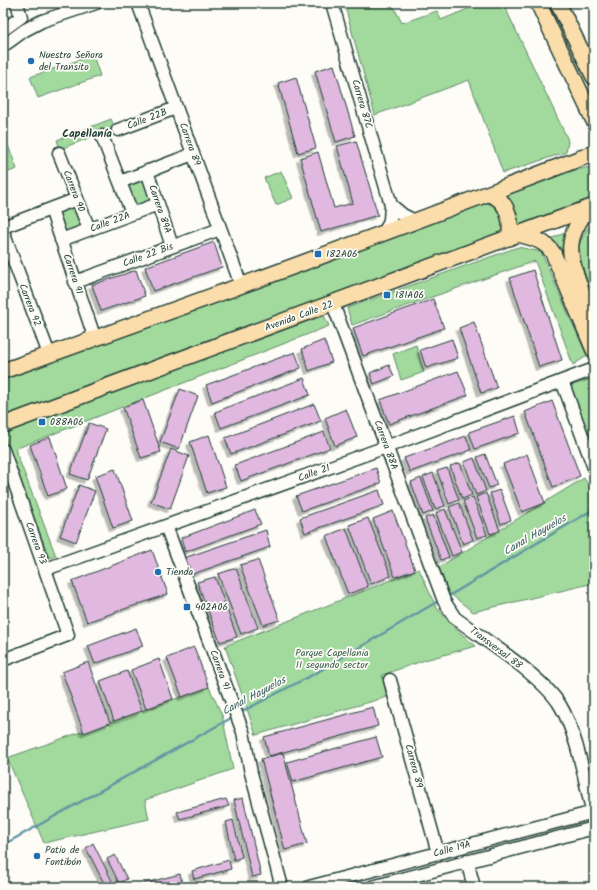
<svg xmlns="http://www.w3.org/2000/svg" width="597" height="890" font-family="Kalam,sans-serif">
	<defs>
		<filter id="shadow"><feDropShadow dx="-3.5" dy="3.5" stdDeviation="0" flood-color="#0004"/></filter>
	</defs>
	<rect width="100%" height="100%" fill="#fdfcf7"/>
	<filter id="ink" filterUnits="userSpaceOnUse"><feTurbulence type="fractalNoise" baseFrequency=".025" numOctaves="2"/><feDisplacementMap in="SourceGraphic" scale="8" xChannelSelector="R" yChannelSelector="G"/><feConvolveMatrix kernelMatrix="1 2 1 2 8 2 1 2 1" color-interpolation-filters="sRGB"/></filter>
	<g filter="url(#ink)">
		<path fill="#a2d99d" stroke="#608b68" d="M344,3h48l10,20 35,-12 4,9 41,-17h21l64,135 1,4 -2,10 -63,21 -34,-93 -94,35z
			M93,55l7,21 -62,22 -8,-21z
			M111,119l4,9 -55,21 -3,-9z
			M6,140l11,29 -14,5v-32z
			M594,166v32l-79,31 -1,-23 -10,-13 58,-20z
			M281,171l12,27 -17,7 -12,-27z
			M147,173l9,30 -24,9 -10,-29z
			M489,199l12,13 5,20 -297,108 -129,50 -77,26v-39z
			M75,203l11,25 -23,9 -10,-26z
			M594,221v90l-18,-61 10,-20z
			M567,232l-4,22 2,11 -17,-25z
			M518,247l23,5 46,104 -14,9 -38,-104 -183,64 -5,-17z
			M323,313l6,13 -314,123 41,107 -7,2 -46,-126z
			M416,345l8,27 -23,8 -8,-26z
			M594,378v75l-24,-67z
			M584,478l10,16v89l-121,29 -25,-20 -9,-25z
			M419,569l17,38 21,23 19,16 -51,14 -43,15 5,22 -131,38 -31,-89z
			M209,687l13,28 11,54 -88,31 4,19 -105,24 -37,-85z"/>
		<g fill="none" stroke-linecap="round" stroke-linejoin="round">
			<path stroke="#6297a4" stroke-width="2.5" d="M447,597l147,-88
				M239,713l77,-40 124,-73
				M3,845l230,-128"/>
		</g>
		<path fill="#e0b8e0" stroke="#1f3d34" filter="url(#shadow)" d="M334,65l21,71 -19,6 -21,-71z
			M296,77l20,71 -18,5 -20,-70z
			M356,141l22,74 -57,17 -21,-74 18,-6 16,56 19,-5 -16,-57z
			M214,242l8,25 -69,24 -8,-24z
			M136,270l9,26 -44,15 -9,-26z
			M533,270l29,90 -23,7 -29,-89z
			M433,299l11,29 -81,28 -10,-28z
			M474,322l23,66 -16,5 -22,-65z
			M452,339l6,19 -32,10 -6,-18z
			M324,340l8,22 -23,9 -7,-22z
			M295,352l6,16 -89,34 -6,-17z
			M389,365l5,11 -20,8 -4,-11z
			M458,371l10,24 -79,29 -9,-24z
			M304,378l6,17 -89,33 -6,-16z
			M180,389l18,7 -19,53 -19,-7z
			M143,400l18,52 -20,6 -18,-51z
			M552,401l28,75 -27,11 -28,-75z
			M314,404l7,17 -90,33 -6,-16z
			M346,409l11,28 -22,9 -10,-28z
			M515,416l5,17 -45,16 -6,-17z
			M89,423l17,6 -19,51 -17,-6z
			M324,432l6,16 -89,33 -6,-16z
			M209,435l17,52 -19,6 -17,-51z
			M466,436l5,14 -61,22 -6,-14z
			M50,437l17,52 -19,7 -18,-51z
			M171,449l18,7 -19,53 -19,-7z
			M485,454l12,31 -8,3 -12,-31z
			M527,454l18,49 -23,9 -19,-48z
			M474,458l12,33 -10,4 -12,-33z
			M460,463l12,32 -10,4 -12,-33z
			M376,468l5,15 -79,28 -6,-15z
			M447,468l12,32 -10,4 -12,-33z
			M115,469l18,52 -20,7 -18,-52z
			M433,473l12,33 -10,3 -12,-32z
			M421,478l12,33 -10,4 -12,-33z
			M79,485l16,6 -19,51 -16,-6z
			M379,490l5,15 -79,28 -5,-15z
			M500,490l11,30 -10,4 -11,-31z
			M486,493l14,38 -10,3 -14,-37z
			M473,497l14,38 -10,3 -14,-37z
			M459,503l14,37 -10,4 -14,-37z
			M445,509l17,43 -10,4 -16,-43z
			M255,510l6,14 -76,28 -4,-14z
			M393,511l22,59 -20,7 -22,-58z
			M433,515l16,42 -8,3 -16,-42z
			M368,518l23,58 -20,8 -22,-59z
			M346,528l22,59 -20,7 -22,-58z
			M266,530l4,17 -80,28 -6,-17z
			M152,550l16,44 -81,28 -15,-41z
			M258,560l22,60 -17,5 -23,-60z
			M236,568l22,60 -17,6 -23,-60z
			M215,577l22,60 -17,5 -23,-60z
			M136,628l7,18 -48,18 -7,-18z
			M194,647l15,40 -27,10 -15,-39z
			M159,659l14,40 -27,10 -15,-39z
			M88,662l22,61 -26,10 -22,-61z
			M127,671l15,40 -28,10 -14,-40z
			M373,707l5,19 -109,30 -5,-19z
			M376,737l6,20 -89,25 -6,-20z
			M283,753l24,91 -22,6 -24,-91z
			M243,798l18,77 -9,2 -18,-77z
			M226,799l3,7 -49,13 -3,-7z
			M233,820l9,37 -8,3 -8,-38z
			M93,843l22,44h-9l-20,-39z
			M115,855l12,24 -8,4 -12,-24z
			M229,860l2,9 -37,10 -2,-8z
			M180,874l2,8 -20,5h-32z"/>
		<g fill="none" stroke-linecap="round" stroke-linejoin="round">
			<g stroke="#1f3d34" stroke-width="15">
				<path id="minor" d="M138,3l103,282
					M332,3l59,202 -1,15 -5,12
					M3,30l18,-13 -4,-14
					M3,46l22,-16 17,-9 54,-18
					M118,130l58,-22
					M102,136l30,77
					M59,153l30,76
					M147,171l25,75
					M120,182l73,-28
					M391,205l12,10 12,6
					M51,209l44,130
					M3,227l74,-28
					M3,232l46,122
					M61,240l97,-36
					M75,282l145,-53
					M333,304l111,297 11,17 7,5c27,20 81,54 98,82 18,30 25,79 34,113
					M562,381l32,87
					M3,450l65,185 -65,25
					M166,526l77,206 8,41 31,114
					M46,569l340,-122 208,-78
					M390,680l48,173
					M467,861l7,26
					M309,887l285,-75
					M372,887l222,-59"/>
			</g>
			<g stroke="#1f3d34" stroke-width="18">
				<path id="major" d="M538,3l56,118
					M558,3l36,74
					M489,194c18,5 24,27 20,44
					M589,208c-25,30 -21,46 -8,81 4,11 8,24 13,35
					M518,234c15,4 26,6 35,19l41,97
					M3,371c198,-70 395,-142 591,-218
					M3,425l591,-219"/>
			</g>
			<use href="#minor" stroke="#fdfcf7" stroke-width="12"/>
			<use href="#major" stroke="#faddab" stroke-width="15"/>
		</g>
	</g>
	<g fill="#1f6fb2" stroke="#fdfcf7" stroke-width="1.5">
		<circle cx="31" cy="61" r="4"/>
		<rect x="314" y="250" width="8" height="8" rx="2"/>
		<rect x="383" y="291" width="8" height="8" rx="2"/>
		<rect x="38" y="418" width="8" height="8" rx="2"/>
		<circle cx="158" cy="572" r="4"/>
		<rect x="183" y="603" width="8" height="8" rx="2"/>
		<circle cx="37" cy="856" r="4"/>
	</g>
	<g text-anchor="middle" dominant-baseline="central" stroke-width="3.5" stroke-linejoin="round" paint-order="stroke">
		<g font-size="10" fill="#1f3d34" stroke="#fdfcf7" text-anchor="start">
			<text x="39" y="55">Nuestra Señora<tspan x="39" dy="12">del Transito</tspan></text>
			<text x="326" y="254">182A06</text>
			<text x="395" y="295">181A06</text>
			<text x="50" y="422">088A06</text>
			<text x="166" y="572">Tienda</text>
			<text x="195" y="607">402A06</text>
			<text x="45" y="850">Patio de<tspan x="45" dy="12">Fontibón</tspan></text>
		</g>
		<g font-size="10" fill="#1f3d34" stroke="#fdfcf7">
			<text transform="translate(362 104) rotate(74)">Carrera 87C</text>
			<text transform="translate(147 119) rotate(-21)">Calle 22B</text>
			<text transform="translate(190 144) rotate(70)">Carrera 89</text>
			<text transform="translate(74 191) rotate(69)">Carrera 90</text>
			<text transform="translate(160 209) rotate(71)">Carrera 89A</text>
			<text transform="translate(110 222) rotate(-20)">Calle 22A</text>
			<text transform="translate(148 255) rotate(-20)">Calle 22 Bis</text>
			<text transform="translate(73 274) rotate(71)">Carrera 91</text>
			<text transform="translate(30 305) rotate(69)">Carrera 92</text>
			<text transform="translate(299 316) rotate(-20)">Avenida Calle 22</text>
			<text transform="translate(386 445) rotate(70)">Carrera 88A</text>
			<text transform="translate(314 473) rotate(-20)">Calle 21</text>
			<text transform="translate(36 543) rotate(70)">Carrera 93</text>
			<text transform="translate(496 648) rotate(37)">Transversal 88</text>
			<text transform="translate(220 670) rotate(70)">Carrera 91</text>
			<text transform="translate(414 766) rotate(75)">Carrera 89</text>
			<text transform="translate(452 849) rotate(-15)">Calle 19A</text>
		</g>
		<g font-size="10" fill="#395c49" stroke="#fdfcf7">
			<text x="332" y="653">Parque Capellania<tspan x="332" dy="12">II segundo sector</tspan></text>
		</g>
		<g font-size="11" font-weight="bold" fill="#1f3d34" stroke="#fdfcf7">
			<text x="87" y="134">Capellanía</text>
		</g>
		<g font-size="11" font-style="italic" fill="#3b6263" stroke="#fdfcf7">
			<text transform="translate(535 535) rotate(-30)">Canal Hayuelos</text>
			<text transform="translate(254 696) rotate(-28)">Canal Hayuelos</text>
		</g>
	</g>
	<rect width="597" height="890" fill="none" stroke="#fdfcf7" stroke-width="16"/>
	<rect x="8" y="8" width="581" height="874" fill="none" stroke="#1f3d34" stroke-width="1.5" filter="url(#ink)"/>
</svg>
